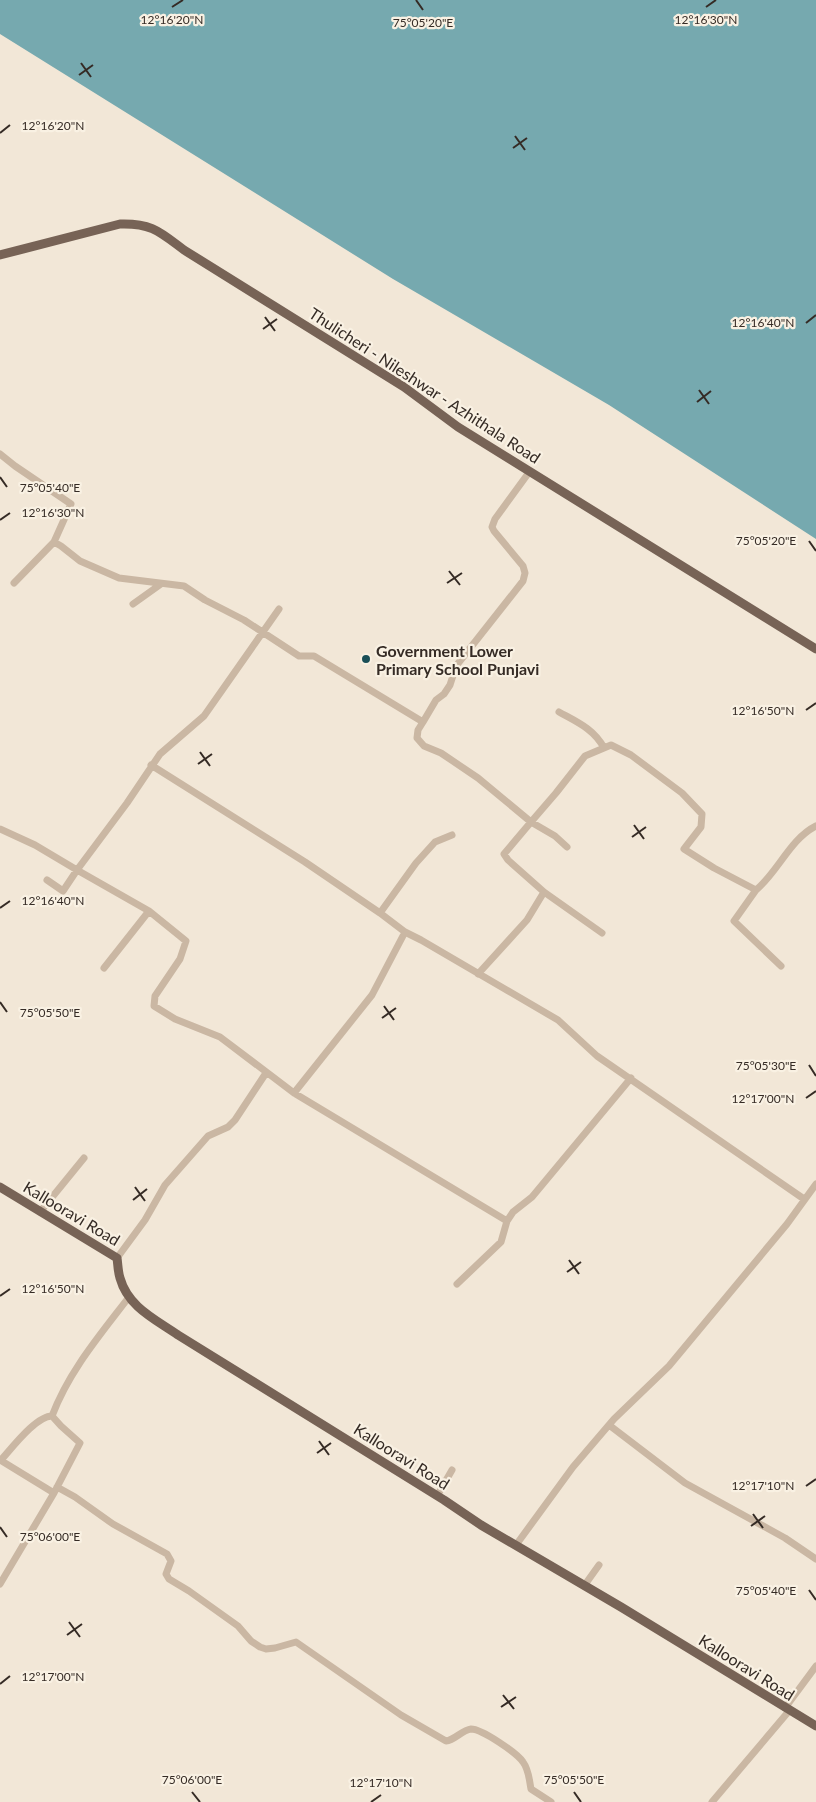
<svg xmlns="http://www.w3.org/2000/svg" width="816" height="1802" font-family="Lato,sans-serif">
	<rect width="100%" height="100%" fill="#f2e7d7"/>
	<path fill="#76a9af" d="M0,0h816v539l-207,-134 -216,-126 -393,-245z"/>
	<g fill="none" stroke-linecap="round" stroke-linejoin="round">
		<path stroke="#cab7a3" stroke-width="7" d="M0,454l15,12 56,38 -17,38
			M530,471l-35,48 -3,8 2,4 29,35 2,7 -2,8 -67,85 -6,19 -6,9 -8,6 -13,22 -5,8 -1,8 7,8 17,7 37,25 53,44 25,-29 29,-37 26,-11 20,10 51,38 20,21 -1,13 -17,22 30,19 42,22c22,-18 34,-51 60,-64
			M14,583l40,-41 7,4 19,15 39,17 65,8 21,14 39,20 55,36h15l109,66
			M133,604l28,-20
			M559,712c18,10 35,17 45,36
			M151,765l154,97 75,51 25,19 16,8 137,80 39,36 207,143
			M0,829l35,16 42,25 50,-67 33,-49 44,-38 75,-107
			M567,847l-12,-11 -24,-14 -27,32 4,6 36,32 58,41
			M47,880l16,11 14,-21 72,41 37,30 -6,18 -25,37 -1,10 21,13 45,18 74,56 213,128 6,-9 19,-15 99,-119
			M756,890l-22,31 47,45
			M380,913l36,-50 19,-21 17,-7
			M104,968l45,-57
			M478,974l49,-54 17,-28
			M294,1093l78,-98 33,-63
			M40,1212l44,-54
			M117,1258l28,-38 20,-35 43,-49 20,-9 7,-7 31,-47
			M457,1284l44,-42 6,-21
			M609,1425l76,58 100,55 31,21
			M0,1460l54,33
			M1,1460c11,-12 35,-44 51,-44
			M57,1487l18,10 38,27 54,30 4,7 -5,13 3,5 20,12 49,35 13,15 9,6 6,2 9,-1 21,-6 105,73 45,26c9,-1 16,-11 25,-12 11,0 46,24 52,33 6,8 6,17 8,27l20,13
			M437,1496l15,-26
			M516,1545l57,-78 41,-48 55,-53 118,-142 29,-40
			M0,1584l54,-91 26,-50 -19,-17 -9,-10c17,-45 48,-81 77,-119
			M584,1586l15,-21
			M785,1708l31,-42
			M712,1802l77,-91"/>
		<path stroke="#776356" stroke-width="9" d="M0,255l120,-31c32,-1 40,8 64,26l220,137 54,40 358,222
			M0,1187l117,71c1,7 1,14 3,20 8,29 35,41 58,57l266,165 37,25 140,82 195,119"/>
	</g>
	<path fill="none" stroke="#352b25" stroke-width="2" d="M416,0l7,10M172,7l11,-7M706,7l10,-7M81,63l10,14M79,75l14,-10M0,133l10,-8M515,136l10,14M513,148l14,-10M265,317l10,14M806,323l10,-8M263,329l14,-10M699,390l10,14M697,402l14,-11M0,477l7,10M0,520l10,-7M809,541l7,10M449,571l11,14M447,583l15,-10M806,710l10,-7M200,752l10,14M198,764l14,-10M634,825l10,14M632,837l14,-10M0,908l10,-7M0,1002l7,10M384,1006l10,14M382,1018l14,-10M809,1065l7,11M806,1098l10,-7M135,1187l10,14M133,1200l14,-11M569,1260l10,14M567,1272l14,-10M0,1296l10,-7M319,1441l10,14M317,1453l14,-10M806,1486l10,-7M753,1514l10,14M751,1526l14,-10M0,1527l7,10M809,1590l7,10M69,1622l11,15M67,1635l15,-11M0,1684l10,-8M503,1695l11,14M501,1707l15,-10M192,1792l8,10M574,1792l7,10M371,1802l10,-7"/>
	<circle fill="#1a4f57" stroke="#f9f1e3" stroke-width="2" cx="366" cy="659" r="5"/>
	<g text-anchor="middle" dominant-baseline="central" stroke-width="4.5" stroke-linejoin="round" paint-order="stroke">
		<g font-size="16" fill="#352b25" stroke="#f9f1e3">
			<text transform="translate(425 385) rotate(33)">Thulicheri - Nileshwar - Azhithala Road</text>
			<text transform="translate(72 1213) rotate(31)">Kallooravi Road</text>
			<text transform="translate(402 1456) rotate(32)">Kallooravi Road</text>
			<text transform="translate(747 1667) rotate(32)">Kallooravi Road</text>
		</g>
		<g font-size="16" font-weight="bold" fill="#352b25" stroke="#f9f1e3" text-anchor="start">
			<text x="376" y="650">Government Lower<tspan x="376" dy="18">Primary School Punjavi</tspan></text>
		</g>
	</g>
	<g font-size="12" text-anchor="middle" fill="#352b25" stroke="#f9f1e3" stroke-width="4.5" stroke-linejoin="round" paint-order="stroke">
		<text x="172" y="24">12°16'20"N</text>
		<text x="706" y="24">12°16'30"N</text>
		<text x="423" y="27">75°05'20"E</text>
		<text x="53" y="130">12°16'20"N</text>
		<text x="763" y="327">12°16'40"N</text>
		<text x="50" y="492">75°05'40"E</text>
		<text x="53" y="517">12°16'30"N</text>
		<text x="766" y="545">75°05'20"E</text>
		<text x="763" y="715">12°16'50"N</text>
		<text x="53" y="905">12°16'40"N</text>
		<text x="50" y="1017">75°05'50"E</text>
		<text x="766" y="1070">75°05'30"E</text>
		<text x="763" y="1103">12°17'00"N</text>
		<text x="53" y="1293">12°16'50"N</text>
		<text x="763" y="1490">12°17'10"N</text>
		<text x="50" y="1541">75°06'00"E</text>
		<text x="766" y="1595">75°05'40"E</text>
		<text x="53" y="1681">12°17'00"N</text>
		<text x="192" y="1784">75°06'00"E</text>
		<text x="574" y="1784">75°05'50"E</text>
		<text x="381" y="1787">12°17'10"N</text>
	</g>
</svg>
